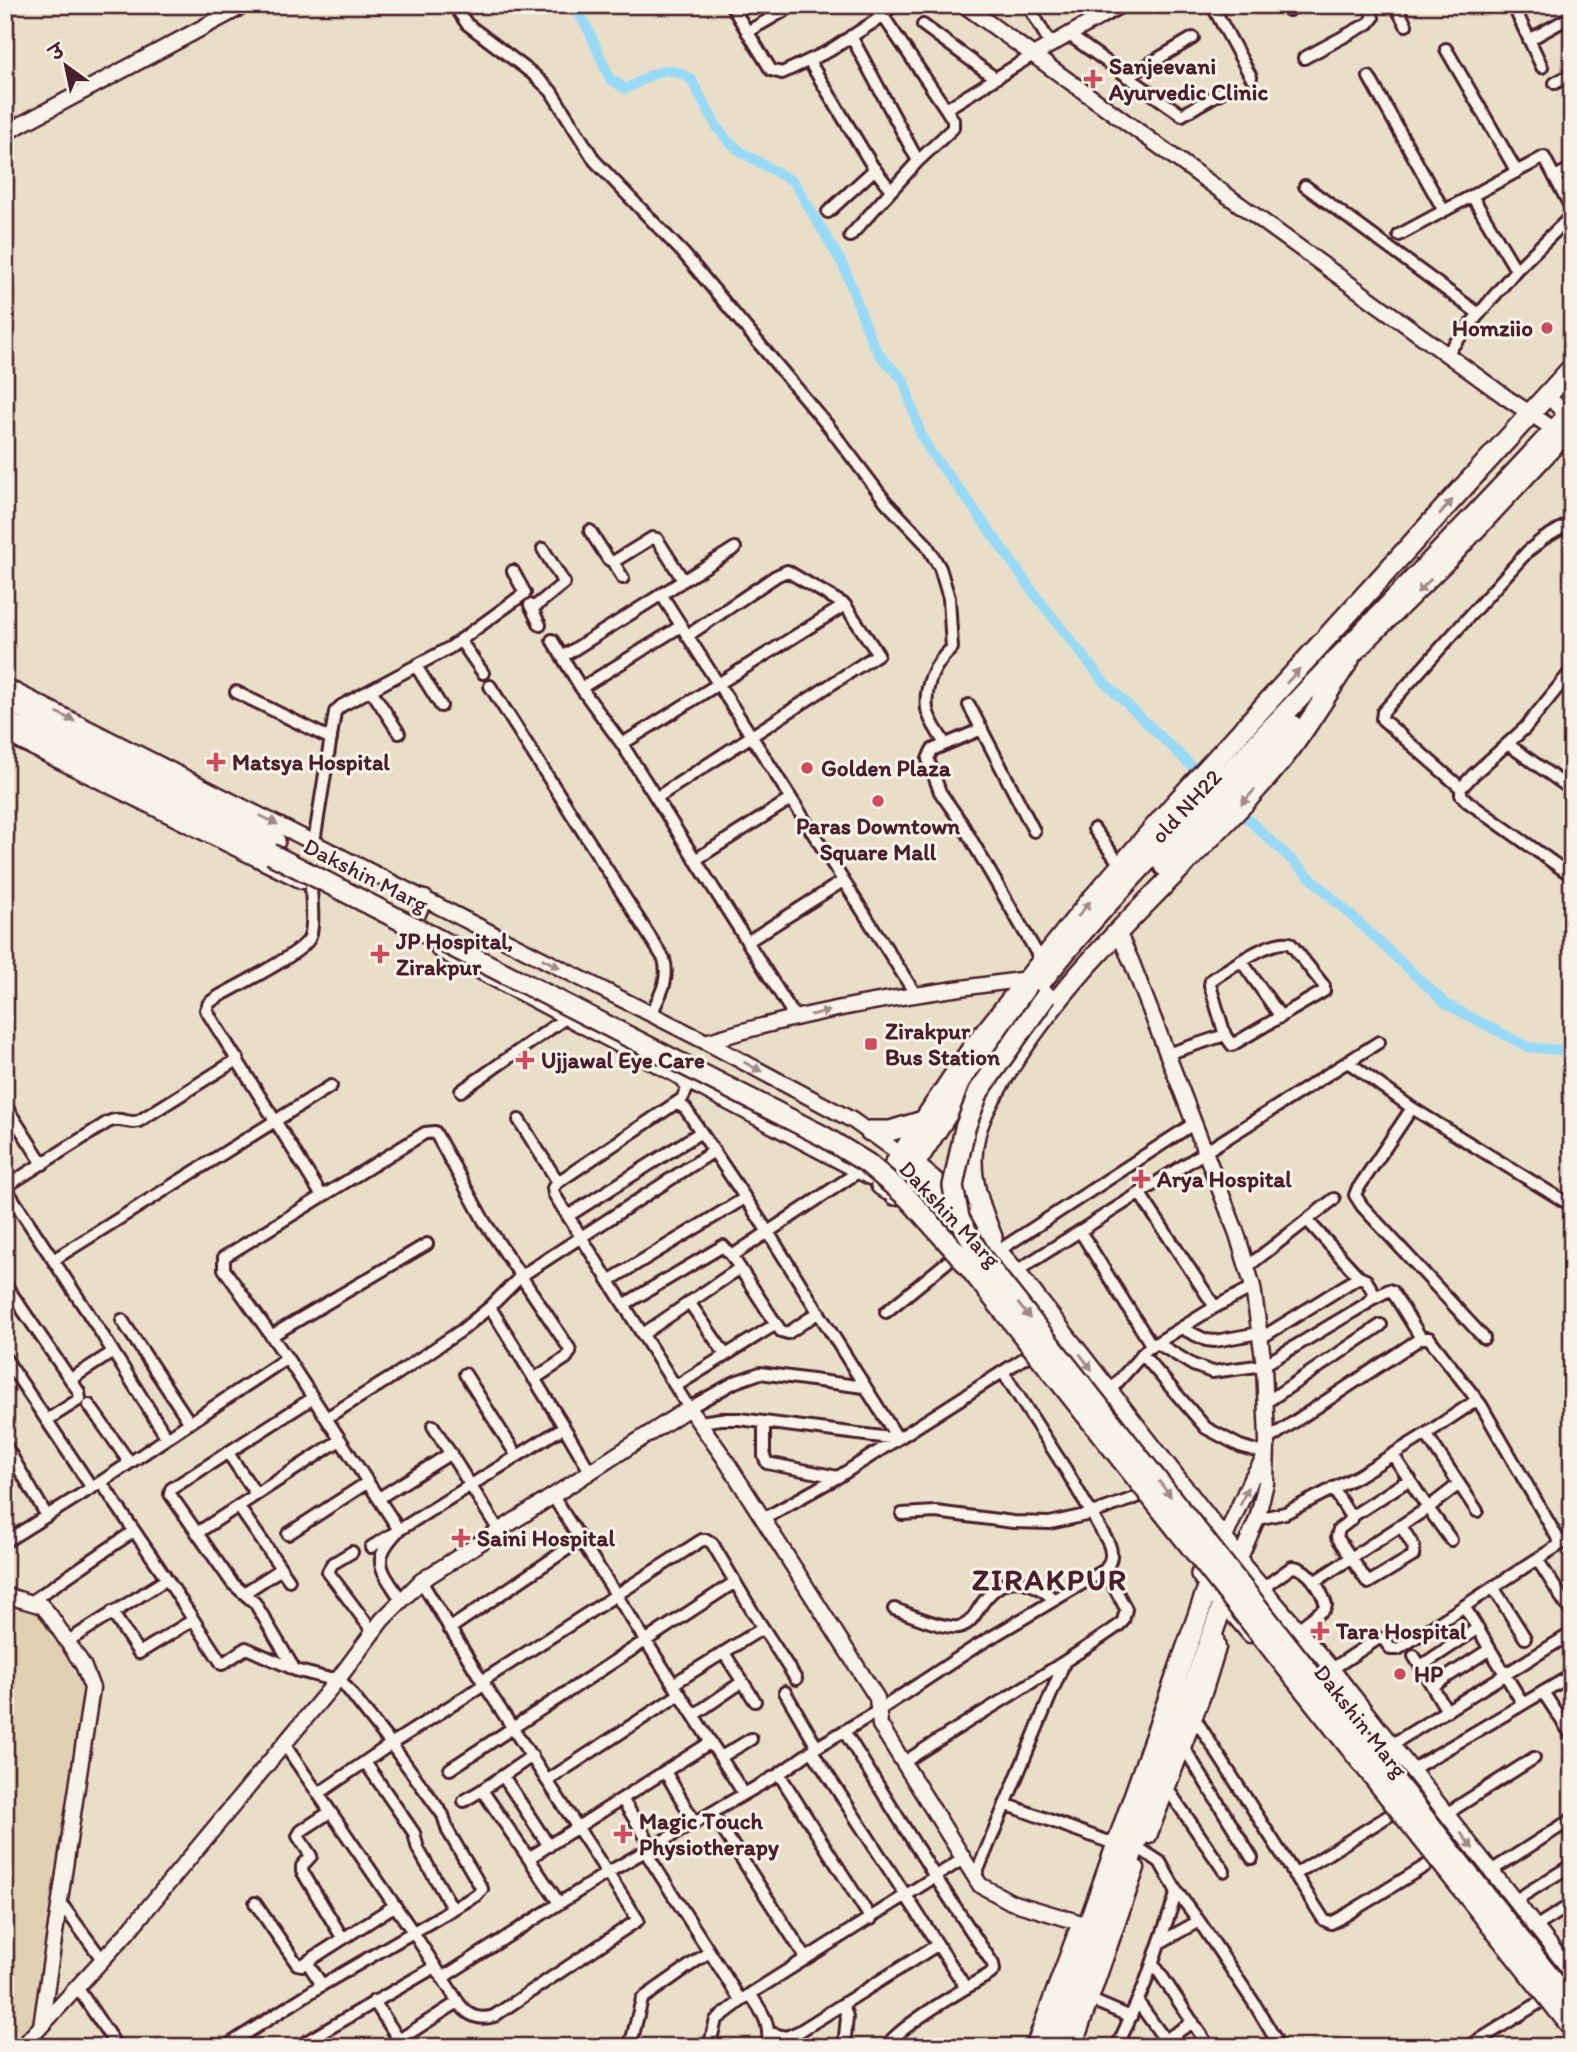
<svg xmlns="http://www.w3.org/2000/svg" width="1577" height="2052" font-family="Itim,'Playpen Sans Deva',sans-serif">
	<rect width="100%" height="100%" fill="#e9dfc8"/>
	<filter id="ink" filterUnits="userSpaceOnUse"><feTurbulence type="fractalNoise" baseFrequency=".0143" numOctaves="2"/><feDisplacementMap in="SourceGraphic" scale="14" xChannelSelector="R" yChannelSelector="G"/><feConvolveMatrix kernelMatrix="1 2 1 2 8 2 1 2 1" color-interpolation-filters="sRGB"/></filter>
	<g filter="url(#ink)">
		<path fill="#dfd1b2" d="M5,1599l39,12 31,64 12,10 -36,238 -18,97 -10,12 -18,8z"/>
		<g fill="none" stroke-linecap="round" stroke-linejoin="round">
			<path stroke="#96daf8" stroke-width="10" d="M574,5l15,26 21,48 16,10 25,-14 15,-5 14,3 11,6 26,48 11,14 15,12 51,29 50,85 28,75 10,16 21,21 18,56 10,18 38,49 67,94 67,85 99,95
				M1236,808l210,196 82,43 31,3 13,-6"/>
			<g stroke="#4a1f2b" stroke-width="16">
				<path id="minor" d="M454,5l13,19 66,50 18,17 44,70 89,93 145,173 57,75 40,42 14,24 9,30 3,50c-17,15 -28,37 -25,61 2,12 12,24 18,35
					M731,5l40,65 11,3 47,-22 54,-35 63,93 87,-54
					M869,5l14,11 9,-11
					M1028,5l23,40
					M1212,5l39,72
					M1395,5l11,20
					M1513,5l29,62
					M1289,10l9,-5
					M923,25l72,53
					M747,32l47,-27
					M1069,35l113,80 41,-24
					M1529,40l43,-24
					M1446,49l71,123
					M1304,58l65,-35 4,-5 -4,-13
					M809,61l64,106 18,23
					M1127,77l66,-39
					M1369,77l75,134
					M1555,83l17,-9
					M918,161l35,-33v-8l-7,-11
					M1555,177l17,-9
					M1305,186l174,128 -32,39
					M1472,196l44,74
					M828,212l47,-43
					M1399,235l145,-78 28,53
					M850,236l68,-75 -67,-125
					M1479,314l37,-44 56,-55
					M590,531l18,28 5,3 39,-24 5,1 26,41
					M613,562l10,16
					M661,594l255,401
					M530,605l10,20
					M532,609l32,-26 -21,-34
					M460,640l23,33
					M552,640l29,48 41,56 173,273
					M562,657l173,-109
					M416,666l25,40
					M1572,670l-47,58 -51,46 -13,14v7l7,7 104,74
					M490,686l174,273c6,21 -4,36 -13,55
					M581,688l100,-62
					M371,690l28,43
					M236,692l95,47
					M969,705l65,126
					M982,729l-50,21 -4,9 12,33 21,30 81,140
					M622,744l223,-139
					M1509,745l63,45
					M1461,788l-79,-69 1,-7 144,-160 16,-13 29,-17
					M656,798l222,-144 -33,-49 -58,-34 -11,5 -89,60
					M1094,829l27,37
					M314,842l21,-130 6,-6 110,-59 74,-54 -12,-22
					M695,860l96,-61
					M311,885c0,13 4,43 -2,54 -9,16 -74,48 -93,59l-7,5 -3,7 116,186
					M747,942l96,-61
					M1242,962l39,55
					M1167,1054l58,-19 7,10 92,-54v-5l-34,-43c-21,-4 -61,26 -79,37l-1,5 15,50
					M1348,1062l64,46 160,98
					M681,1078l6,11 -5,10 -124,83 -5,6 1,6 135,214 46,-26 25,-9 104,14
					M461,1091l106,-74
					M677,1104l8,4 83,124 -36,24
					M5,1105l38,59
					M1412,1108l-55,82 -2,5 7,11 122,132
					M519,1120l39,62
					M861,1170l-93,62 130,207
					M5,1187l95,144 67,107
					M5,1187l103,-65c14,-6 19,3 31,-1l99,-62
					M1140,1194l75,113
					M568,1216l133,-84
					M1307,1220l52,57
					M1080,1231l72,115
					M998,1251l195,-127
					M53,1260l278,-174
					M1247,1267l87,-68
					M1015,1272l364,-230
					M610,1280l135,-82
					M5,1284l74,108 1,7 -33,21
					M1374,1298l15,-8 3,1 29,47
					M689,1302l36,52
					M625,1304l98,-58 9,10 44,68
					M490,1307l74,120
					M886,1312l66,-54
					M122,1320l68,103
					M1181,1328l25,12 9,1 44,-8
					M643,1334l97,-66
					M271,1336l156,-92
					M1157,1343l36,22 19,7 52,-7 102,-61 9,-9 -9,-15 -7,-3 -98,61
					M1142,1354l64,74 34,18 26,8
					M5,1358l87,130
					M465,1374l52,82
					M71,1379l42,-27
					M676,1386l100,-62 5,7 7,2 31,-21
					M1109,1392l38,-43 68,-42 38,-20
					M313,1398l-142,91 -1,5 62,89 23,20 40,67 31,8h13l52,66 94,-60
					M1265,1403l116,-78
					M89,1405l41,58
					M326,1418l71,-44 65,-44 28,-23 31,-31 193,-125
					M699,1422l22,-3h18l159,20
					M764,1423v33l3,7 71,14
					M433,1426l65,103
					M1426,1434l51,-34
					M1267,1440l154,-102h8l52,67 80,139
					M5,1445l42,71
					M228,1453l28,41
					M1333,1488l19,31 -13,10 -2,8 31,46 45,-27 1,-9 -13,-21
					M552,1495l192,299
					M379,1498l72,-45
					M238,1506l51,74
					M902,1514l34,-2 77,10 37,1 40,-9 50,-18
					M1351,1517l59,-38
					M763,1519l75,-42 191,-122
					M1257,1519l28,-6 73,-37 68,-42 51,77
					M197,1533l143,-93
					M288,1534l80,-52
					M1451,1540l-23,-32 31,-24
					M5,1542l96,-60 186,-124
					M371,1547l28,-17 -112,-172 -63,-89v-12l201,-124 10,-1 49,89 85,127 1,4 -4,6 -32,21
					M352,1552l-20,12 -4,8 45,60
					M1537,1559l35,-22
					M167,1579l55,85 24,-16 48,21
					M1314,1582l114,-74 -35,-53
					M1493,1587l32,51
					M1263,1588l29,-21c16,0 30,24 34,38l-1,3 -27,21
					M244,1593l37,-24
					M401,1600c-20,-32 -32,-39 -2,-70l165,-103 27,46
					M29,1603l105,-72
					M1464,1606l59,98
					M894,1609c16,5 48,20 64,18 14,-2 18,-16 26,-26 23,-30 46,-22 71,-1
					M112,1612l27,41 54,-33
					M449,1629l133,-90
					M68,1641l99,-62 -66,-97
					M724,1653l31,48
					M1414,1656l33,55
					M1421,1666l57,-38
					M1332,1669l47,-31 5,2 7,9h7l139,-90 33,52
					M482,1681l220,-141h5l5,3 42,71 42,65
					M673,1684l90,-56
					M1433,1686l57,-37
					M785,1692l32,55
					M1543,1692l29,44
					M694,1715l48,-33
					M1194,1717l130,203 7,3 8,-4 96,-59
					M844,1731l92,147 57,86 1,6 -4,4c-23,13 -92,53 -104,73
					M284,1744l129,188 45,70
					M1391,1745l181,-112
					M1183,1746l69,112
					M812,1751l154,237
					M532,1756l-50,34 77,113
					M721,1757l30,-18
					M365,1762l49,71 4,16 35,60
					M903,1763c71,-47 145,-88 215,-137l5,-5 3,-12 -21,-39
					M450,1769l285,-187
					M1411,1770l161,-95
					M666,1773l29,50
					M779,1774l92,145
					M503,1776l46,70
					M548,1780l132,-86
					M1167,1788l57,83
					M622,1799l30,48
					M464,1801l18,-11
					M1005,1804l104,38
					M330,1812l-29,19 -3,5 13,20 -9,10v5l41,68
					M712,1813l94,145
					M1446,1814l88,-56
					M645,1851l96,150 9,-7c12,18 22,30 17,53
					M529,1858l182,-116
					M1491,1871l81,-52
					M1294,1875l104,-65
					M975,1877l89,-214
					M1177,1892l22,29
					M1514,1901l58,-36
					M60,1902l42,57
					M255,1903l42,61 5,1 92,-59
					M1535,1927l37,-23
					M1161,1942l38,-21 55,82 26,44
					M307,1962l15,23
					M1153,1963l56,84
					M442,1978l165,-105 172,-99 38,-27 61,-36 97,-64 130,-77c7,-10 8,-17 3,-28l-42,-72 -63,-98
					M77,1987l40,60
					M750,1994l213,-135
					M1091,2000l40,17
					M374,2001l25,39
					M1138,2002l27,38 28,-18
					M843,2004l4,13 -3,30
					M770,2033l16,4 14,-6 137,-86
					M225,2047l97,-62 155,-90 5,-6 -34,-58 -5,-16 -52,-71 -73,50
					M297,2047l138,-80
					M388,2047l70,-45c9,13 20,19 36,14l144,-96 -156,-239 -61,-100
					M630,2047l12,-48 67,-47
					M709,2047l7,-27 25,-19
					M1117,2047l28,-63 32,-92 -17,-30 -17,-11
					M1468,2047l77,-48"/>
			</g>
			<g stroke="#4a1f2b" stroke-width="19">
				<path id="tertiary" d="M964,5l543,393 48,32
					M1033,55l88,-50
					M5,133l240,-128
					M1547,395l25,26
					M1349,660l103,-102 120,-129
					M5,686l701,356 146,78 50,35
					M5,734l297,147
					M1117,930l15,33 105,271 16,53 11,78 3,75 -1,43 -9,36 -18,41 93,109 240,304
					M410,932l15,-34
					M439,950l431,227
					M706,1042c105,-33 213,-49 322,-63
					M1224,1540l26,-59 16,-26
					M5,1595l37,11 7,8 34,51 9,23 -51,338
					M1223,1603l27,32
					M1149,1836l56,-146 13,-42 -4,-18
					M22,2047l105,-114 212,-255 43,-58 39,-39 268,-173 34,48 154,242 3,27 100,160 31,17 84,25
					M1033,2047l45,-120
					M1074,2047l63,-179"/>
			</g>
			<g stroke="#4a1f2b" stroke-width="24">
				<path id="trunk" d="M5,699l270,142
					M5,721l266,133
					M1164,866l128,-141
					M870,1131h20l36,-11
					M902,1155l34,28 79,89 224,288 -177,487
					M888,1190l-7,-5 90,-135 116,-145 86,-99 399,-438
					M895,1195c47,-75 96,-149 150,-218 45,-57 96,-109 145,-162 125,-137 257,-267 382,-404
					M992,1237c-14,-34 -26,-65 -17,-102 6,-24 20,-45 33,-66 58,-92 134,-161 209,-238 22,-22 44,-46 64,-70 25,-31 46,-68 68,-101
					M1201,1574l22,29
					M1045,2047l167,-471"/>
			</g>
			<use href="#minor" stroke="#f7f3e8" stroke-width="10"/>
			<use href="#tertiary" stroke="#f7f3e8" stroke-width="14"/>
			<use href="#trunk" stroke="#f7f3e8" stroke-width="19"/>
			<g stroke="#4a1f2b" stroke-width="24" stroke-linecap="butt">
				<path id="trunk-bridge" d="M271,854l552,282 44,27 40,34 53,59 612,771
					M1046,996l-67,95 -14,37 -12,58 6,32 22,39 591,748"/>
			</g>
			<use href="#trunk-bridge" stroke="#f7f3e8" stroke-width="19"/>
		</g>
		<defs><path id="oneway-solid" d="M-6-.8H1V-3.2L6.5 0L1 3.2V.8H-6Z" transform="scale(1.75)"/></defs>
		<g fill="#a0898a">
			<use href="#oneway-solid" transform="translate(1446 507) rotate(-48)"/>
			<use href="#oneway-solid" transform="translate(1424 586) rotate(135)"/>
			<use href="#oneway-solid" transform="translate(1293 676) rotate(-48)"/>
			<use href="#oneway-solid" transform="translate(66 717) rotate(27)"/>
			<use href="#oneway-solid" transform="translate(1248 797) rotate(132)"/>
			<use href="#oneway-solid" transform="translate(269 820) rotate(27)"/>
			<use href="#oneway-solid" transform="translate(1084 909) rotate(-51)"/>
			<use href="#oneway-solid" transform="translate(551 963) rotate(27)"/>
			<use href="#oneway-solid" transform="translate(820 1013) rotate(-11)"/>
			<use href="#oneway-solid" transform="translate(753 1067) rotate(28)"/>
			<use href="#oneway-solid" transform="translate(1024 1311) rotate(52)"/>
			<use href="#oneway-solid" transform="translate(1086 1362) rotate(52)"/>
			<use href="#oneway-solid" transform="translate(1165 1489) rotate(52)"/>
			<use href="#oneway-solid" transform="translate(1244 1496) rotate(-68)"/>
			<use href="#oneway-solid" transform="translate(1467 1841) rotate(52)"/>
		</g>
	</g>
	<g fill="#d1495b" stroke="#f7f3e8" stroke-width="2.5">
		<path d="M1089.5 68.5h7v7h7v7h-7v7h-7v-7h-7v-7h7z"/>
		<circle cx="1547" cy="328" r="7"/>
		<path d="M212.5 751.5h7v7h7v7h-7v7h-7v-7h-7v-7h7z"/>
		<circle cx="807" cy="768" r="7"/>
		<circle cx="878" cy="801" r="7"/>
		<path d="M376.5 943.5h7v7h7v7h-7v7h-7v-7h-7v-7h7z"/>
		<rect x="864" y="1037" width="14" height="14" rx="3.5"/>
		<path d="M521.5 1049.5h7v7h7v7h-7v7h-7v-7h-7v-7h7z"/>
		<path d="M1137.5 1168.5h7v7h7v7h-7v7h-7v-7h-7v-7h7z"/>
		<path d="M457.5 1527.5h7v7h7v7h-7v7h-7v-7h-7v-7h7z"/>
		<path d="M1316.5 1620.5h7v7h7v7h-7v7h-7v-7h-7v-7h7z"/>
		<circle cx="1400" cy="1674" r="7"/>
		<path d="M619.5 1823.5h7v7h7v7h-7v7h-7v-7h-7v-7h7z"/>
	</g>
	<g text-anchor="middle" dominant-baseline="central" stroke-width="6" stroke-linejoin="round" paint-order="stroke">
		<g font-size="23" font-weight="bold" fill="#4a1f2b" stroke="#f7f3e8" text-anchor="start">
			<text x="1109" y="66">Sanjeevani<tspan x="1109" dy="26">Ayurvedic Clinic</tspan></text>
			<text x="1533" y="328" text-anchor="end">Homziio</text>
			<text x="232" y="762">Matsya Hospital</text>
			<text x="821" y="768">Golden Plaza</text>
			<text x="878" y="826" text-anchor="middle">Paras Downtown<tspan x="878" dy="26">Square Mall</tspan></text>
			<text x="396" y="941">JP Hospital,<tspan x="396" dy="26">Zirakpur</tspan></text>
			<text x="885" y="1031">Zirakpur<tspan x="885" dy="26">Bus Station</tspan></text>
			<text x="541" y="1060">Ujjawal Eye Care</text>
			<text x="1157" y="1179">Arya Hospital</text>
			<text x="477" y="1538">Saini Hospital</text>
			<text x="1336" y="1631">Tara Hospital</text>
			<text x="1414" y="1674">HP</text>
			<text x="639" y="1821">Magic Touch<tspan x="639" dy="26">Physiotherapy</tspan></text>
		</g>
		<g font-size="23" fill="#4a1f2b" stroke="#f7f3e8">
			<text transform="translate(1186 806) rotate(-47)">old NH22</text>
			<text transform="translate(366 875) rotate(27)">Dakshin Marg</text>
			<text transform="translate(950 1214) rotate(47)">Dakshin Marg</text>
			<text transform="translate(1361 1721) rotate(52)">Dakshin Marg</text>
		</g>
		<g font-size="30" font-weight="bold" letter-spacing="2" fill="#4a1f2b" stroke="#f7f3e8">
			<text x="1050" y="1579">ZIRAKPUR</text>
		</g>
	</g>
	<rect width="1577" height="2052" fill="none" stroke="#f7f3e8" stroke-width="28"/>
	<rect x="14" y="14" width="1549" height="2024" fill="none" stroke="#4a1f2b" stroke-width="2.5" filter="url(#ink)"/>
	<g transform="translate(66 66) rotate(327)" stroke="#f7f3e8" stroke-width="5" paint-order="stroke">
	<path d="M0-5L12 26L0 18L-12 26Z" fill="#4a1f2b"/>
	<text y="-10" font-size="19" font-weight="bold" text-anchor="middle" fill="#4a1f2b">उ</text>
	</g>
</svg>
